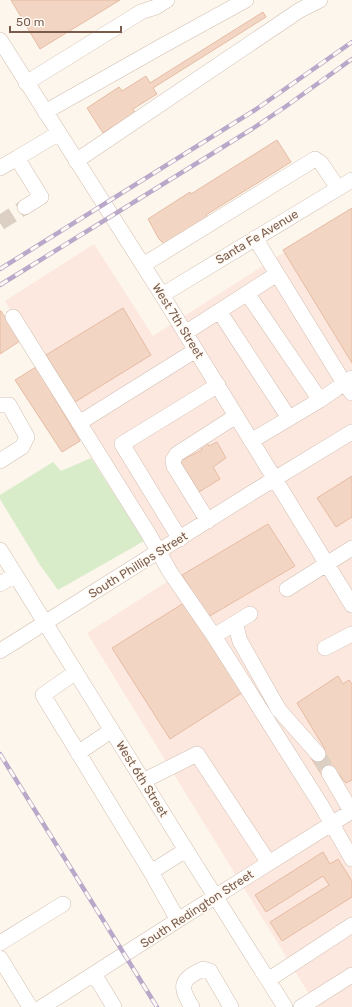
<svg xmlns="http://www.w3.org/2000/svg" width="352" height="1007" font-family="Rubik,sans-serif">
	<rect width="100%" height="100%" fill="#fdf6ec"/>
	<path fill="#fde8e0" d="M352,209v798h-35l-230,-374 89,-57 -171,-275 89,-57 59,92z"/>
	<path fill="#d8ecc9" d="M91,458l53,83 -86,49 -18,-25 -40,-66v-4l53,-33 8,9z"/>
	<path fill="#f3d5c3" stroke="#e6bba3" d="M11,0h109l-80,49z
		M263,12l3,5 -113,71 4,6 -24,15 2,4 -32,20 -16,-25 32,-21 3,4 24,-15 4,7z
		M277,140l14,22 -85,53 2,2 -44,27 -5,-5 -11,-20 42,-27 1,2z
		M352,208v155l-69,-113z
		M123,308l28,47 -76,47 -29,-47z
		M0,311h1l19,30 -20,13z
		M36,367l44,74 -18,11 -47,-72z
		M217,442l9,16 -13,9 7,12 -21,13 -19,-31 22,-11 -1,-4 6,-3 2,3z
		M352,476v41l-16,10 -19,-29z
		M268,524l27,42 -87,51 -26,-42z
		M187,601l58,90 -75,48 -58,-91z
		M338,676l5,8 6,-4 3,4v96l-6,3 -11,-13 -12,7 -12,-19 14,-9 -28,-46z
		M323,852l7,12 8,-5 14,22v16l-70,44 -12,-19 59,-37 -6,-9 -57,36 -11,-17z"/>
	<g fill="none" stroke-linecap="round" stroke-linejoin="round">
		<path stroke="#dcd0c4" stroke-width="15" stroke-dasharray="15 8" stroke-linecap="butt" d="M0,223l25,-16
			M318,754l11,19"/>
		<g stroke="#d1beb0" stroke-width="16">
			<path id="minor" d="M0,40l162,255 190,310
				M26,83l115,-71 15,-5 11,-7
				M45,112l117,-66 84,-46
				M76,161l224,-151 20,-10
				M0,168l17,-10
				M25,207l16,-10 -24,-39 42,-25
				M255,238l89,145 8,10
				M143,265l172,-106 6,4 17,25
				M247,293l73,107
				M162,295l190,-115
				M219,311l70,107
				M13,317l135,216 22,39 44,64 107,169 31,54
				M185,333l92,-59
				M0,405h9l18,32 -5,10 -22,14
				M79,423l117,-73
				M251,441l69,-41 32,-22
				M208,521l-34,-55 -1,-6 4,-6 59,-38
				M180,539l-58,-95 96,-59
				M0,550l186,300 99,157
				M0,584l15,-9
				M287,589l65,-41
				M235,623l5,18 39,69 39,44
				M214,636l36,-22
				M325,648l27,-14
				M0,651l253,-159 99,-60
				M76,672l-33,23 108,177 35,-22
				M78,753l34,-23
				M329,773l22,38
				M143,781l54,-27 72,109
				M151,872l27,48
				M0,943l63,-39
				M0,958l30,49
				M94,974l20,33
				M268,980l84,-55
				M42,1007l136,-87 174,-109
				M192,1007c-13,-21 -12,-27 11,-38l7,2 21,36
				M301,1007l51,-32"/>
		</g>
		<use href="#minor" stroke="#fff" stroke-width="15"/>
		<g stroke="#b9a8c9" stroke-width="4.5">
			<path id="rail" d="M0,269l255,-159 97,-68
				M0,285l252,-156 33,-22 67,-48
				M0,754l157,253"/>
		</g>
		<use href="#rail" stroke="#fffaf3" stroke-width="3" stroke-dasharray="9" stroke-linecap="butt"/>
	</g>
	<g text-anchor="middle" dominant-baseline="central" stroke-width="3" stroke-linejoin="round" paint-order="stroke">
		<g font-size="12" fill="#7a5c4d" stroke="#fffaf3">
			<text transform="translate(257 237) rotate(-31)">Santa Fe Avenue</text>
			<text transform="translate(178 321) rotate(58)">West 7th Street</text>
			<text transform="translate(138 565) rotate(-32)">South Phillips Street</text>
			<text transform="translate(142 779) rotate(58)">West 6th Street</text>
			<text transform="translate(197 909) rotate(-33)">South Redington Street</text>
		</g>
	</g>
	<path d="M10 26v6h111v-6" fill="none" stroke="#7a5c4d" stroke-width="2"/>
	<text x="16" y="26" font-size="12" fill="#7a5c4d" stroke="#fffaf3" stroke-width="3" paint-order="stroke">50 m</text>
</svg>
